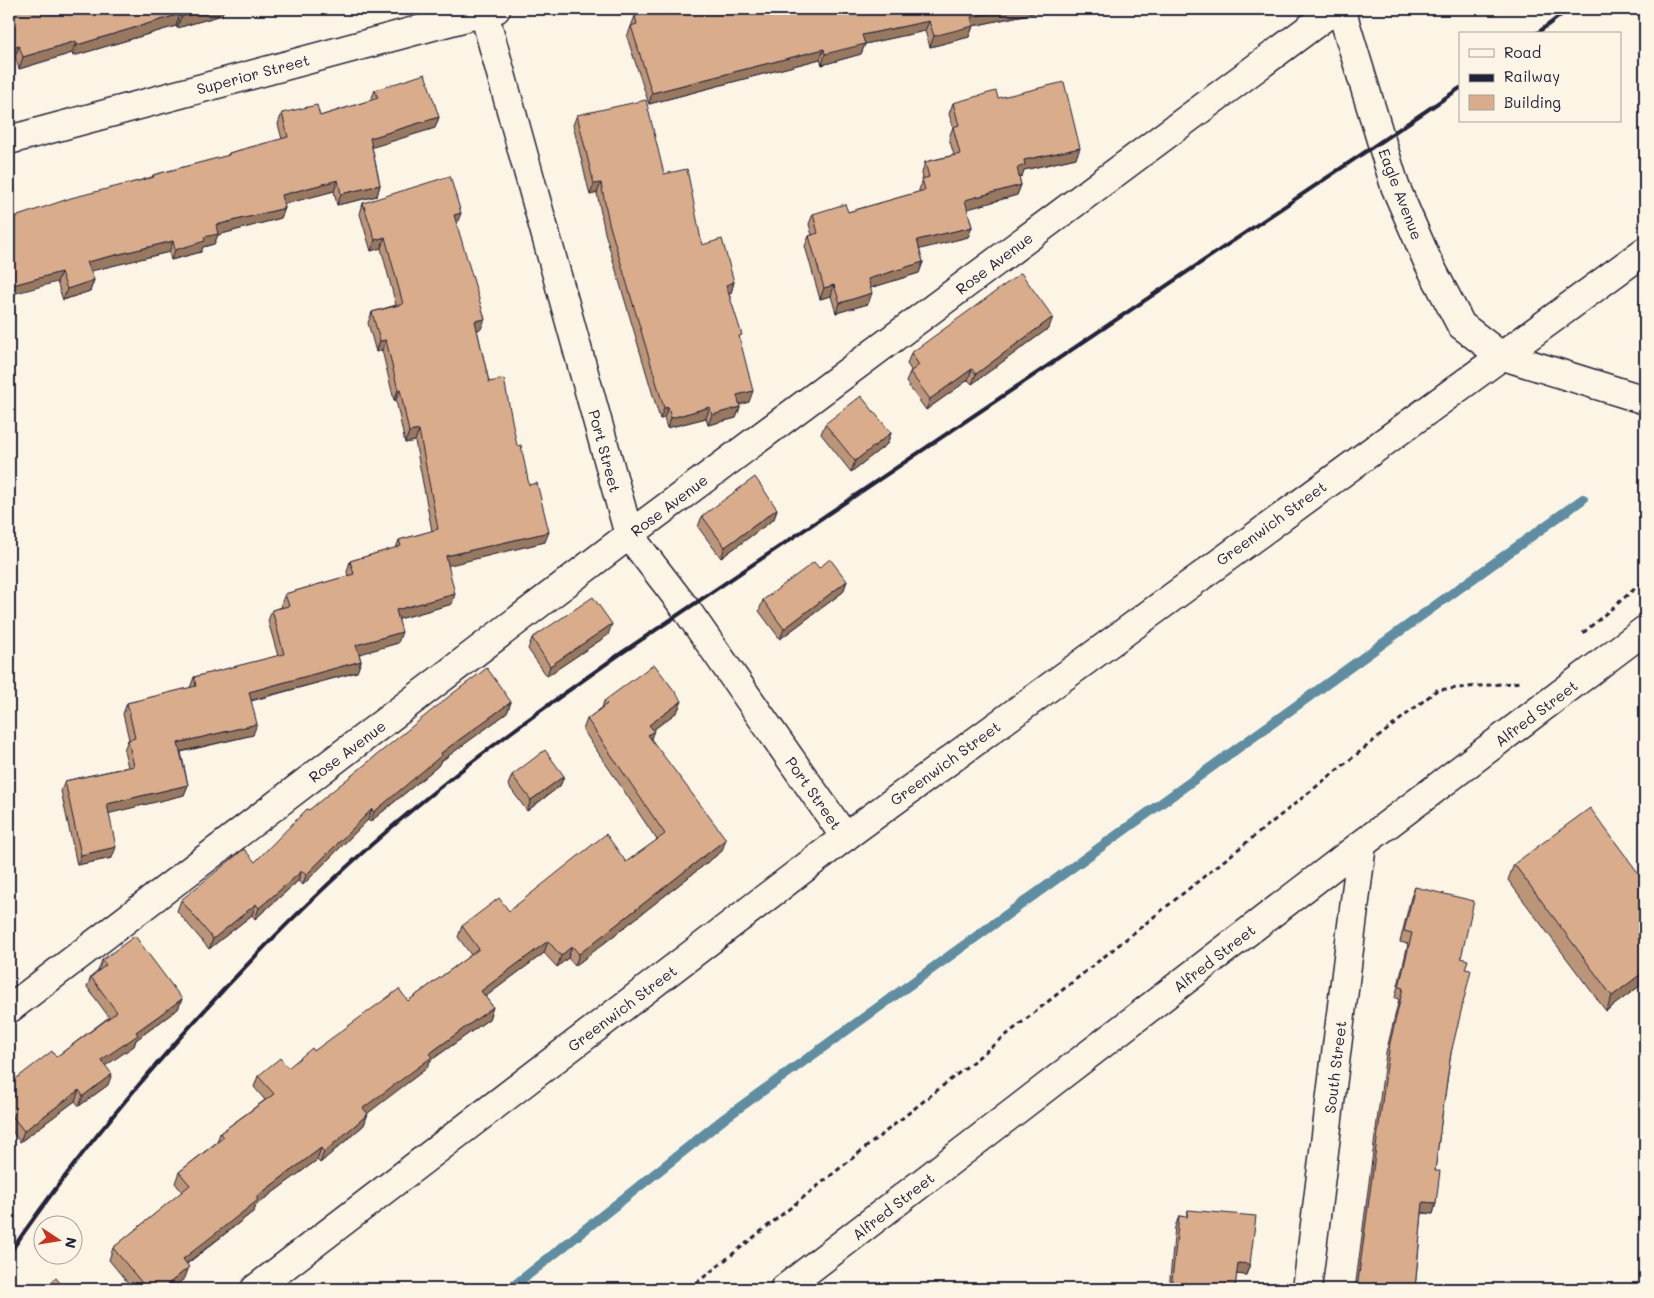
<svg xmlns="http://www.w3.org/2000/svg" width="1654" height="1298" font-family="Mali,sans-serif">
	<rect width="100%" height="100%" fill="#fcf5e5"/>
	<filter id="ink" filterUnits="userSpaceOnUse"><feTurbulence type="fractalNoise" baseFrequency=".02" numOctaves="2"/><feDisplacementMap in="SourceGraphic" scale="10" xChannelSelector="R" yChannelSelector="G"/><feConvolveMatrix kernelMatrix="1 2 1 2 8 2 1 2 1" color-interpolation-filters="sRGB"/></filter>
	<g filter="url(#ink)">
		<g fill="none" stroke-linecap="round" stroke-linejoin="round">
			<path stroke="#5f8da1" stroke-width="10" d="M510,1289l215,-171 858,-619"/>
			<g stroke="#22223b" stroke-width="31">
				<path id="minor" d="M483,9l146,526 57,74 159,228
					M1341,9l54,177 32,74 34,65 39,30 145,45
					M9,140l487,-131
					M9,1009l620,-474 706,-526
					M784,1289l578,-445 283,-214
					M1307,1289l55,-445"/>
			</g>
			<g stroke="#22223b" stroke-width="31">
				<path id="tertiary" d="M255,1289l590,-452 800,-586"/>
			</g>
			<path stroke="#22223b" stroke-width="3" stroke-dasharray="5 4" stroke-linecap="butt" d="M1583,633l62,-53
				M689,1289l748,-599 85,-8"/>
			<use href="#minor" stroke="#fcf5e5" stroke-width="28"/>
			<use href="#tertiary" stroke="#fcf5e5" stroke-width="28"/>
			<path stroke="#22223b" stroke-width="4" d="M1536,34l33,-25
				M9,1254c44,-65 94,-128 146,-188 79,-91 164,-179 257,-256 67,-56 137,-106 208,-156l840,-566"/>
		</g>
		<path fill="#bb9578" stroke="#22223b" d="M9,9l213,6 -45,13 -1,-2 -103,30 -1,-3 -53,16 -4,-12 -6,2z
			M1038,12l-65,14 -4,11 -39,10 -5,-16 -60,13 -4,10 -39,11 -2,-6 -171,45 -22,-67 8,-21 32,-1z
			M375,90l64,27 -4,11 -63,19 8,38 -3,11 -40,9 -3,-14 -50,13 1,4 -4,10 -63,17 -4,9 -11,3 -2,5 -30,8 -2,-8 -79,19 4,9 -4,11 -27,9 -6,-18 -42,-65 137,-40 1,-2 74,-19 2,-3 53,-14 -4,-15 4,-11 38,3 51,-16z
			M998,98l82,50 -4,10 -52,12 -2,6 -3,1 2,8 -4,10 -50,14 5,18 -4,10 -49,12 4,13 -4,11 -49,15 -2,16 -32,9 -5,-17 -11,3 -15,-53 4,-10 3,-1 -3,-11 4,-10 35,-2 71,-20v-2l4,-11 -1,-6 3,-11 29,-7 -5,-17 4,-11 -4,-13 4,-11z
			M577,115l87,59 38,71 32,37 -3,11h-2l11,48 9,61 -10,3 1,2 -4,11 -28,7 -2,-7 -39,10 -3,-10 -4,1 -55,-186 -8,-40 -7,2 -17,-70z
			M363,203l98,10 -5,11 25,105 -4,1 12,52 28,64 12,39 16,57 -97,23 4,39 -53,15 -1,24 -39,11 2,7 -4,11 -106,29 2,34 -72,17 7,33 -4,10 -75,18 3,45 -35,7 -16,-74 4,-10 63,-14 -4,-17 4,-10 1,-1 -6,-25 4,-11 63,-15 4,-11 84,-21 -10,-35 4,-11 10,-3 -1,-3 4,-10 63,-18 -1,-4 3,-11 46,-13 3,-8 33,-9 -17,-90 -10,2 -9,-43h-2l-12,-50 -6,2 -8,-29 4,-11 24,-7 -15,-57 -10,3 -11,-37z
			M1049,328l-77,56 -4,-4 -42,30 -20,-28 4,-10 1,-2 -4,-6 4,-11z
			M825,424l66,9 -4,11 -36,28 -30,-38z
			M777,509l-3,10 -53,39 -23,-31 4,-11z
			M819,568l28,13 -4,11 -63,47 -21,-28 4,-11z
			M608,635l-61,41 -19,-27 4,-11z
			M604,701h78l-5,11 -24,18 -2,9 71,112 -147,115 -7,-8 -11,9 -13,-14 -59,44 8,10 -4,12 -59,42 -3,7 -60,45 -3,12 -44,38 -3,-3 -61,45 -2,6 -67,53 -2,14 -14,11h-38l-24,-29 4,-12 69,-56 -7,-9 4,-11 38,-30 3,-9 45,-33 -11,-13 4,-11 30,-8 26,-17 94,-50 63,-46 -13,-18 4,-11 47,-15 117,-49 31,-22 -74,-110 4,-11 15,-11z
			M511,702l-4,11 -67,49 -2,4 -68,56 -2,-2 -65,65 -5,-4 -43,38 -3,-4 -43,34 -32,-38 4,-11 74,-38 54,-52z
			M1645,758v13l-3,-4z
			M512,775l52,1 -4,10 -33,25 -19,-26z
			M1514,864l131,18v100l-39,29 -98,-131z
			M1415,887l46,71 4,11 -14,84 -10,70 -6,48 1,32 -3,11 -11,-1 -7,76h-60l31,-236 13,-54 -4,-1 13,-54 -8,-2 11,-45z
			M102,960l80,39 -4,10 -42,31 -2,6 -29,19 3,20 -29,21 -4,-5 -55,41 -11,-15v-43l47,-27 53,-40 -22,-30 4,-10 7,-6z
			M1188,1210l62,54 -4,11 -10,-1 -1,15h-66l6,-62 4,-11 7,1z"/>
		<path fill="#987961" stroke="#22223b" d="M209,9h15l-2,6 -45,13 4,-11z
			M1007,9h33l-2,3 -65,14 -4,11 -39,10 4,-11 37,-19z
			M1227,9h11l-12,3z
			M180,14l-4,12 -103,30 4,-11z
			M929,21l-4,10 -60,13 -4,10 -39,11 3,-11 37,-19z
			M76,41l-4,12 -53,16 4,-12z
			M19,46l-4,11 -6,2v-10z
			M824,49l-4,10 -171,45 3,-11z
			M439,117l-4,11 -68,21 3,-11z
			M1080,148l-4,10 -52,12 -2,6 -9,2 4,-10 7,-8z
			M338,180l-4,11 -56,15 4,-11z
			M601,183l-4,10 -7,2 4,-11z
			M380,185l-3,11 -40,9 4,-11z
			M1021,185l-4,10 -56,16 4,-11z
			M285,208l-4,10 -63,17 -4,9 -11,3 -2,5 -30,8 4,-10 29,-13 12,-12z
			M461,213l-4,11 -7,2 4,-11z
			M972,227l-4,10 -55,14 4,-11z
			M385,237l-4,11 -10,3 4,-11z
			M173,241l-4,11 -86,21 4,-11z
			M923,262l-4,11 -55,17 4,-11z
			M61,272l-4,10 -48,13v-9z
			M94,280l-4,11 -27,9 4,-11z
			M734,282l-3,11 -9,2 4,-10z
			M834,285l-3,11 -11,3 4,-11z
			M872,293l-4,11 -32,9 4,-10z
			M1053,317l-4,11 -77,56 4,-10z
			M485,319l-4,10 -10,3 4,-11z
			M386,340l-4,10 -6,2 4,-11z
			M972,369l-4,11 -42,30 4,-11z
			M400,389l-4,11h-2l4,-10z
			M753,391l-4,11 -16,4 4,-11z
			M668,407l-4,11 -4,1 4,-11z
			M710,407l-4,11 -39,10 4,-10z
			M740,407l-4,11 -28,7 4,-10z
			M419,430l-4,11 -10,2 4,-11z
			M891,433l-4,11 -36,28 4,-11z
			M777,509l-3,10 -53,39 4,-11z
			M549,532l-4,10 -103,25 4,-11z
			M847,581l-4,11 -63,47 4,-10z
			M455,594l-3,10 -60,17 4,-11z
			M612,624l-4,11 -61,41 3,-10z
			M402,632l-4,11 -45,13 3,-11z
			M361,661l-4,11 -112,30 4,-10z
			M682,701l-5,11 -32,24 4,-11z
			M511,702l-4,11 -67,49 -2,4 -68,56 4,-10 67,-59z
			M257,724l-4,11 -79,18 4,-10z
			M654,731l-5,12 -1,-8z
			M564,776l-4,10 -33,25 4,-11z
			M188,785l-4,10 -81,20 4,-11z
			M372,809l-4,11 -65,65 3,-10z
			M726,839l-4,12 -147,115 4,-12z
			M116,847l-4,11 -35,7 4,-10z
			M302,871l-4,10 -43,38 4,-11z
			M256,904l-4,11 -43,34 4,-10z
			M548,941l-4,12 -67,50 4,-12z
			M572,946l-4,12 -11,9 4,-11z
			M1645,971v11l-39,29 6,-15z
			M182,999l-4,10 -42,31 -2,6 -36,25 3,-11 35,-28z
			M493,1007l-4,12 -59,42 -3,7 -68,52 4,-12 66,-54z
			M112,1074l-4,11 -29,21 4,-10z
			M79,1090l-4,11 -55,41 4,-11z
			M368,1114l-4,11 -44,38 4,-11z
			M321,1148l-4,12 -61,45 -2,6 -76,59 5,-11 73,-62z
			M1423,1202l13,1 -3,11 -14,-2z
			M1238,1263l12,1 -4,11 -12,-1z
			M189,1267l-4,11 -14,11h-9z"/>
		<path fill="#d9ad8b" stroke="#22223b" d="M9,9h200l-28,8 -1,-3 -103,31 -1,-4 -53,16 -4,-11 -10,3z
			M658,9h7l2,6 25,-6h315l-36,8 2,9 -39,10 -5,-15 -67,14 3,9 -40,10 -1,-5 -172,44 -21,-67 6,-2 -2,-8z
			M425,74l14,43 -69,21 10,47 -39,9 -3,-14 -56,15 3,13 -69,17 2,9 -14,3 1,4 -30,9 -2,-9 -86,21 7,18 -27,9 -6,-17 -52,14v-84h2l4,15 56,-19 83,-21 -1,-2 76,-20v-2l59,-16 -6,-24 35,-8 3,11 58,-18 -3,-8z
			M1064,82l16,66 -56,12 1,5 -8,3 4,17 -56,15 7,27 -55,13 6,22 -55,17 4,14 -32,10 -6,-18 -10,3 -15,-52 9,-3 -5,-19 32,-10 3,8 77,-22 -3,-11 7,-2 -4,-15 35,-8 -7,-27 6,-2 -6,-22 43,-12 2,7z
			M646,100l18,74 23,-5 15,76 20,-6 12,43 -8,3 16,50 -3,1 14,55 -16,4 3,12 -28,8 -2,-8 -39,11 -3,-11 -4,1 -55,-185 -8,-40 -7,1 -17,-69z
			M450,176l11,37 -7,2 31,104 -10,2 14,61 15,-3 13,67 4,-1 8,40 8,-2 12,49 -103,24 9,38 -59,16 6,22 -46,13 5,16 -112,31 8,32 -79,19 10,42 -81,19 9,43 -35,8 -16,-74 69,-15 -6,-26 7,-2 -8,-35 69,-17 -2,-9 90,-23 -12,-44 17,-4 -4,-12 69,-20 -4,-13 51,-15 -2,-6 39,-11 -19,-99 -10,2 -9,-43 -2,1 -12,-50 -6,1 -8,-29 31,-8 -18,-67 -10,3 -12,-37z
			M1021,273l32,44 -77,57 -4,-5 -42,30 -20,-27 9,-7 -8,-12z
			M861,396l30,37 -36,28 -30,-37z
			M755,477l22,32 -52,38 -23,-31z
			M830,559l17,22 -63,48 -21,-29 51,-38 5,6z
			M593,597l19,27 -62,42 -18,-28z
			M654,664l28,37 -33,24 5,6 -6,4 78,104 -147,115 -7,-8 -11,10 -13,-15 -67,50 12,16 -64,47 3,3 -69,51 5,6 -44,38 -3,-4 -65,49 2,3 -75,59 6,8 -27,22h-15l-34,-41 77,-63 -11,-13 45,-35 -4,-4 54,-39 -16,-18 22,-18 8,10 24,-20 2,3 85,-62 9,12 71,-52 -17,-23 37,-28 10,13 97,-77 20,28 39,-28 -78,-115 20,-15 -3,-3z
			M487,668l24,34 -70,51 1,2 -68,57 -2,-3 -66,66 -4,-4 -43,37 -3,-4 -43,35 -32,-39 63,-51 11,13 52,-53 2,1 143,-116z
			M545,750l19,26 -33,24 -19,-25z
			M1590,808l55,74v89l-33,25 -98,-132z
			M1415,887l59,14 -13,57 7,2 -3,9 6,1 -20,83 -10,70 -6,48h5l-4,32 -13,-1 -8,87h-58l33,-246 13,-55 -4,-1 13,-54 -8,-2z
			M135,936l47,63 -46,33 2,3 -37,25 11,14 -29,22 -4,-6 -55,41 -15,-19v-28l43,-33 4,6 61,-45 -26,-35 15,-12 -4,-5z
			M1188,1210l68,6 -6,48 -12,-1 -3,26h-64l8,-73 8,1z
			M56,1278l9,11h-23z"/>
	</g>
	<g text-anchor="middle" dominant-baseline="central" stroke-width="5" stroke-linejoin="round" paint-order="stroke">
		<g font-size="15" fill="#22223b" stroke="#fcf5e5">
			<text transform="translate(253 74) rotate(-15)">Superior Street</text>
			<text transform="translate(1401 194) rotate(69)">Eagle Avenue</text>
			<text transform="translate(994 263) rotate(-37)">Rose Avenue</text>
			<text transform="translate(605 451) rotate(75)">Port Street</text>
			<text transform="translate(669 505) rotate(-37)">Rose Avenue</text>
			<text transform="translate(1271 523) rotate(-36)">Greenwich Street</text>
			<text transform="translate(1536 713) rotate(-37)">Alfred Street</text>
			<text transform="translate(347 751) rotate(-37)">Rose Avenue</text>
			<text transform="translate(945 763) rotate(-36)">Greenwich Street</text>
			<text transform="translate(814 793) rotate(55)">Port Street</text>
			<text transform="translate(1214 958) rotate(-38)">Alfred Street</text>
			<text transform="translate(622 1008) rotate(-37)">Greenwich Street</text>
			<text transform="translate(1335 1067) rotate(-83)">South Street</text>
			<text transform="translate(893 1206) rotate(-38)">Alfred Street</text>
		</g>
	</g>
	<rect width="1654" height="1298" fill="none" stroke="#fcf5e5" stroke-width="30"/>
	<rect x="15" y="15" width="1624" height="1268" fill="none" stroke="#22223b" stroke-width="2" filter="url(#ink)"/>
	<rect x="1459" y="32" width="162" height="90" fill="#fcf5e5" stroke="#a5a1a1"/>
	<rect x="1469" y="49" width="25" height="8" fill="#fcf5e5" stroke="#a5a1a1"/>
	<text x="1504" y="58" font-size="15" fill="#22223b">Road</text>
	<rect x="1469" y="74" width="25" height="8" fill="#22223b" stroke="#a5a1a1"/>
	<text x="1504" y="82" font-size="15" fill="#22223b">Railway</text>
	<rect x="1469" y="95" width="25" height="15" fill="#d9ad8b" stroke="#a5a1a1"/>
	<text x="1504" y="108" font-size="15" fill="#22223b">Building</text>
	<g transform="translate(58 1240) rotate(102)"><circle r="24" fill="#fcf5e5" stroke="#a5a1a1"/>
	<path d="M0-4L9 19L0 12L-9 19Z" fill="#c8321e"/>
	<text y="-8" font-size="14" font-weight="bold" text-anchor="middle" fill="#22223b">N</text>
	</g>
</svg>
